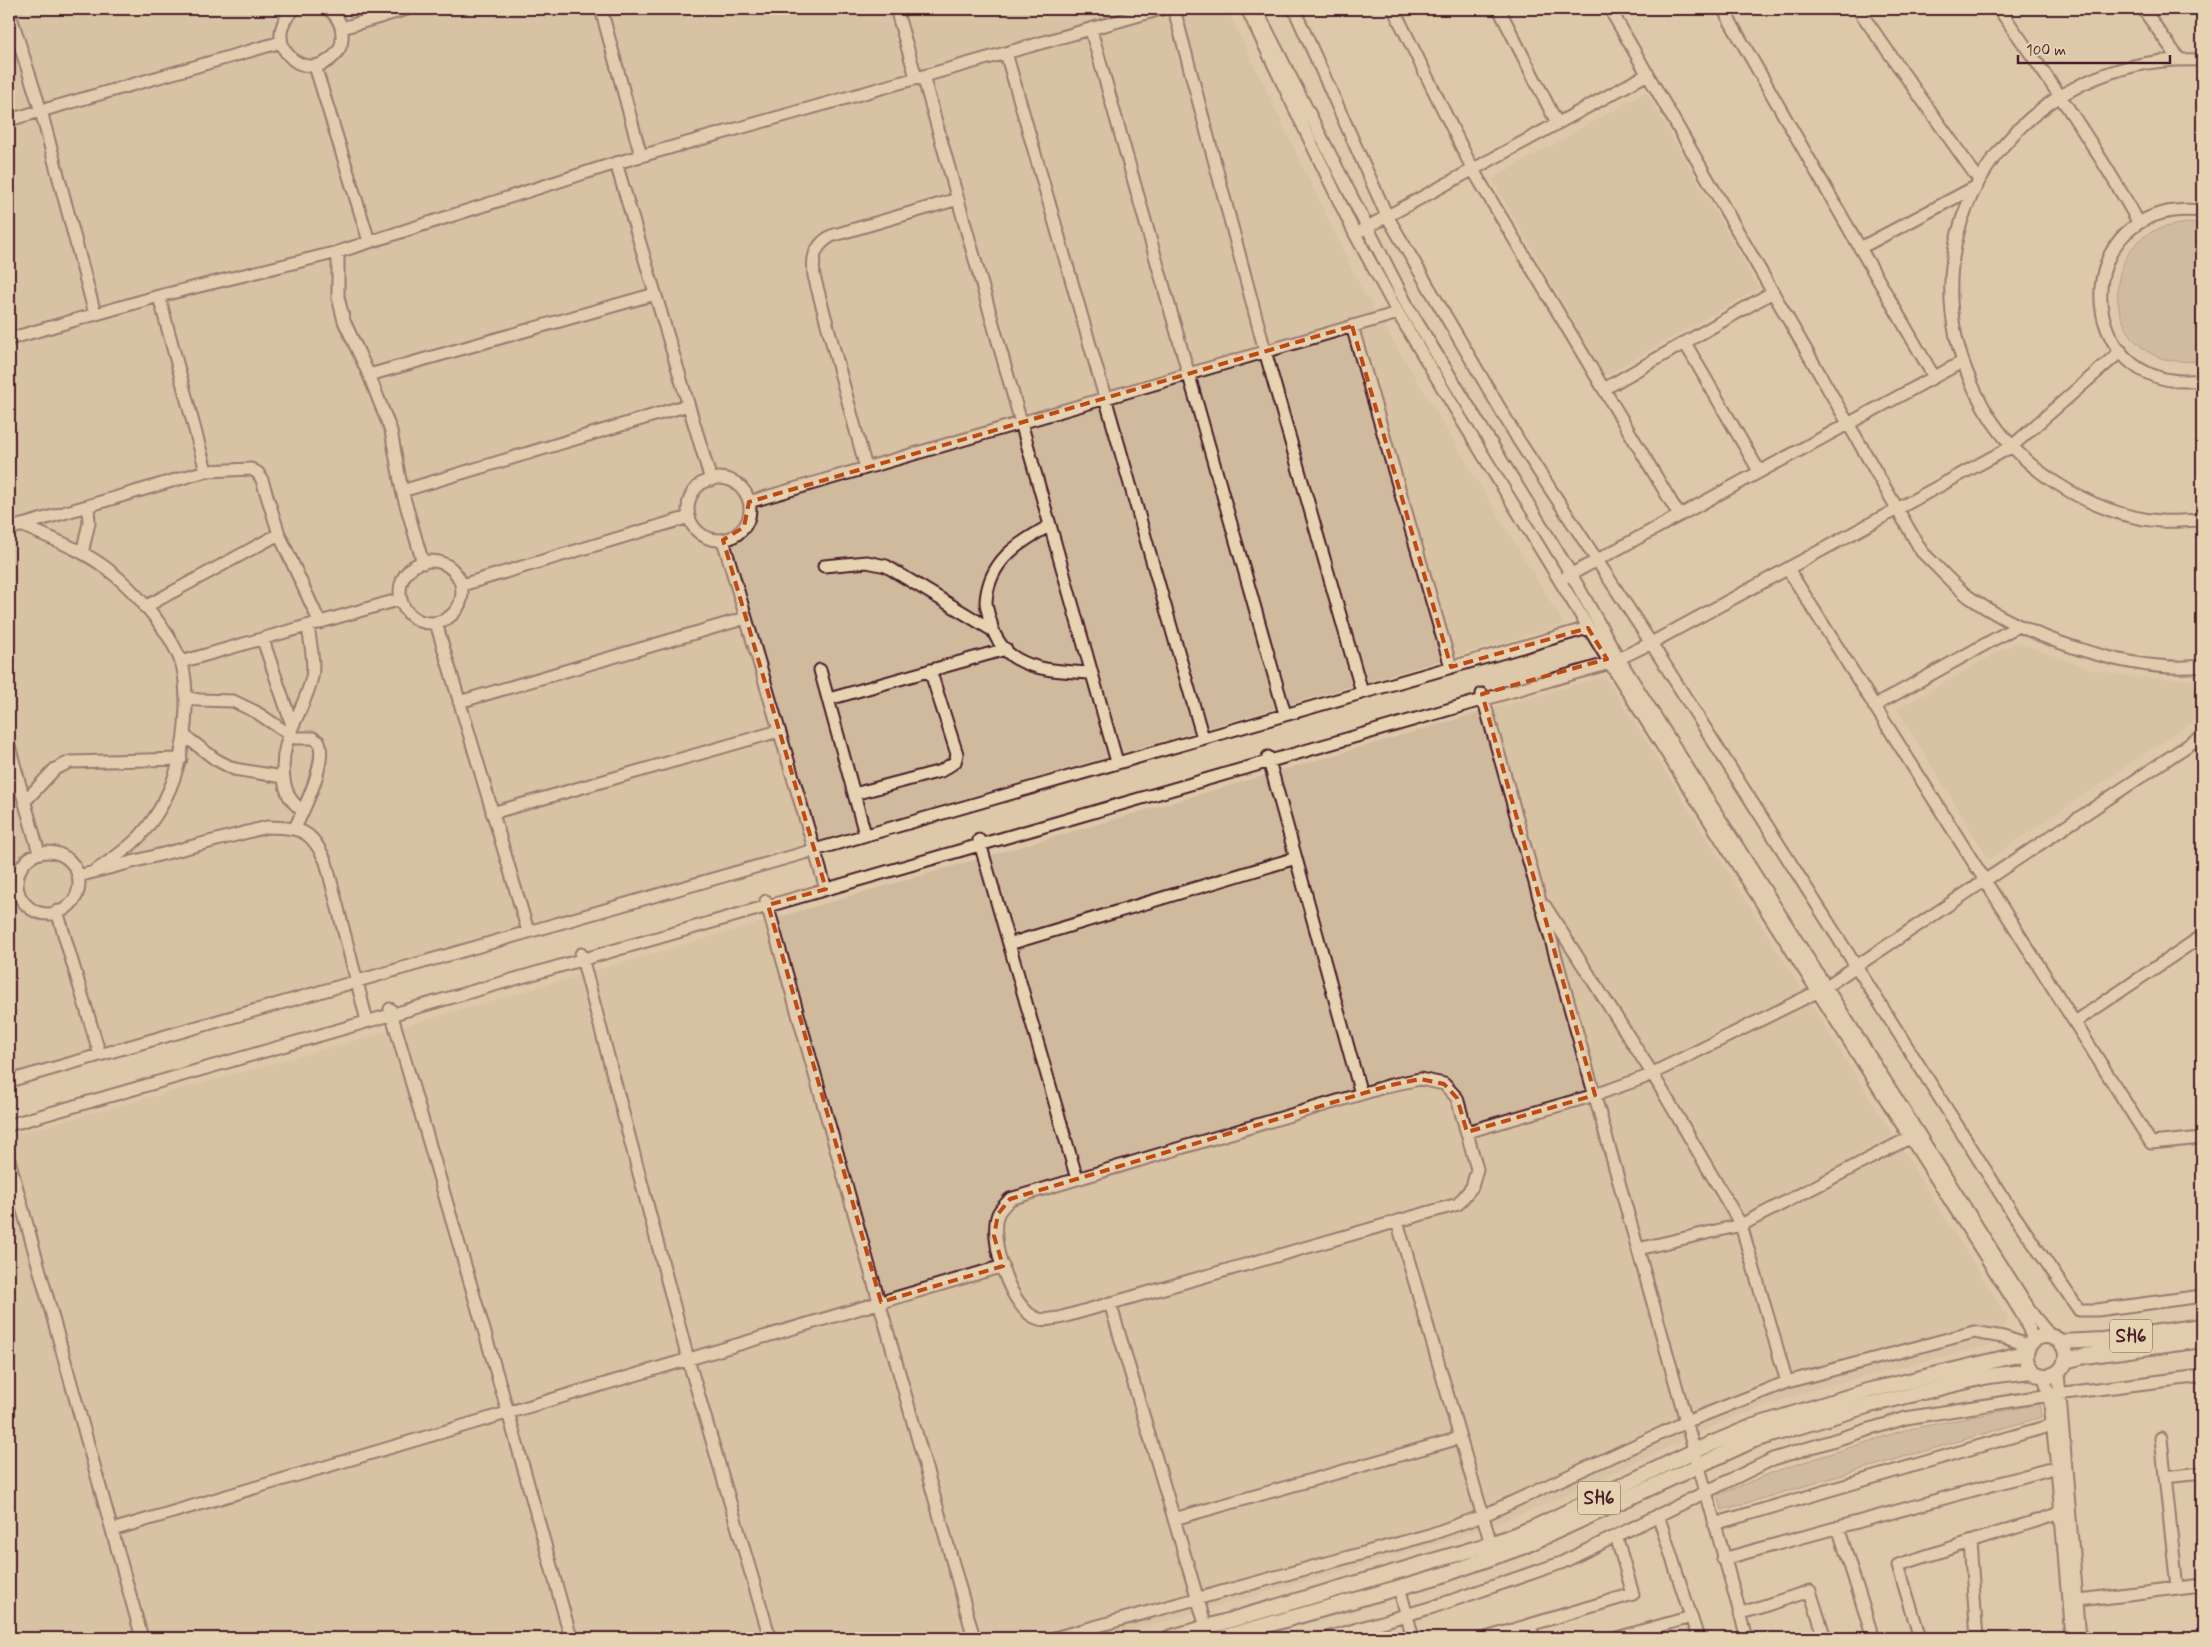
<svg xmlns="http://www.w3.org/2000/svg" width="2211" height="1647" font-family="Mynerve,sans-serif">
	<rect width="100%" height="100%" fill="#ddc8a9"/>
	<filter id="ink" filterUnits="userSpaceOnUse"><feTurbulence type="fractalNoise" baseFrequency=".02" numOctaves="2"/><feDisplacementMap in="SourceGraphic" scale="10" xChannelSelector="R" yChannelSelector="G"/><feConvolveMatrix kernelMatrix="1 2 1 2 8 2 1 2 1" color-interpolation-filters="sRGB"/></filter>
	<g filter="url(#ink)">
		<path fill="#d0ba9e" d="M9,9h1218l133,277 204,339 -1555,450z
			M1646,92l113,196 -155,88 -112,-197z
			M2016,642l75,28 50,8 61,2v35l-213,144 -92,-150z
			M1605,676l402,641 -9,26 -183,46 -84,29 -190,88 -81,31 -354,101h-1097v-502l332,-91z"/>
		<path fill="#c4ac94" stroke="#876660" d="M2188,223l14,2v135l-3,2c-11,-1 -27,0 -38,-4 -51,-18 -58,-91 -16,-122 13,-9 28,-11 43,-13z
			M2039,1404l2,13 -319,93 -4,-15 61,-25 126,-40z"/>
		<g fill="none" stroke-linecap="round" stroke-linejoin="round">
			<g stroke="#4a1f2b" stroke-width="15">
				<path id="minor" d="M295,9c-37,30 7,78 39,47 4,-4 8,-11 8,-17 1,-13 -4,-23 -14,-30
					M601,9l40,147
					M896,9l20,68
					M1174,9l91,342 97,341
					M1247,9l108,225 43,79 65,109 155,254 407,643 8,21
					M1256,9l153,300 162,265 48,85 414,656 18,22
					M1294,9l93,207 132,225 132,202 361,569 67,98h18l105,-14
					M1400,9l-5,3 78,158 206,345
					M1499,9l58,114
					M1610,9l312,543c16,15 30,32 47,45 57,40 163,77 233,69
					M1723,9l211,368
					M1858,9l121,171
					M1999,9c50,70 98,139 140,214
					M2143,9l36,50
					M9,11l32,100 54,203
					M342,28l65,-19
					M1091,30l194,684
					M1006,53l197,685
					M2202,60c-173,-9 -303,160 -231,322 18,42 46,76 85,101 31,20 67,35 104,38 14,1 28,-1 42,-1
					M315,66l54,175
					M923,76l194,686
					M9,120l272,-78
					M616,163l95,317
					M2202,211c-137,-15 -133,186 0,169
					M1362,230l286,-156
					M1860,248l117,-62
					M338,252v45l6,24 25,54 22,56 11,60 21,72
					M159,296l47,175
					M1352,326l99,341
					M9,339l150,-43 179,-44 278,-89 545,-154
					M1685,343l74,128
					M369,375l286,-81
					M1604,389l169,-97
					M866,468l-52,-192c-2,-18 0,-30 17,-40l127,-37
					M688 509a31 31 0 1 1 62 0a31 31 0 1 1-62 0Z
					M402,491l286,-86
					M749,502l649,-189
					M21,525c29,13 60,24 85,43 28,21 63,61 75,94 5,13 5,31 5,45 -1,48 -13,92 -46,129 -13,14 -29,24 -45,35
					M1049,526c-31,17 -60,35 -63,75 0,7 3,15 5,22 2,13 14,30 26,36 23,13 48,12 74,14
					M9,529l197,-58 45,-2 7,4 4,7 17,54 41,89
					M723,540l103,349
					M82,553l7,-30 -1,-17
					M400 592a31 31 0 1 1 62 0a31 31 0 1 1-62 0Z
					M824,566l43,-4 19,4 106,64
					M1788,569l363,574 51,-5
					M1566,577l396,-215
					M462,585l227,-68
					M145,607l134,-73
					M436,623l92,308
					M263,640l29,85
					M181,662l220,-63
					M820,670l45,164
					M1482,694l265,944
					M186,697l13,3 34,1 23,11 39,26h18l6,4c8,21 -15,67 -24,86
					M829,699l177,-50
					M459,702l287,-84
					M1874,706l144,-80
					M185,736l30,23 19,10 49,8
					M9,746l30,107
					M1268,757l93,337
					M854,794l87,-23 14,-9 2,-8 -27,-84
					M25,801l30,-32 15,-7 111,-3
					M303,811c-12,-9 -17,-17 -19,-32 -6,-42 20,-65 28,-102 3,-15 -2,-35 -4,-50
					M492,813l287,-82
					M979,840l98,339
					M17 883a31 31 0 1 1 62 0a31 31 0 1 1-62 0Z
					M78,876l189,-49c34,1 44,2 59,35l41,159
					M766,901l208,737
					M1545,906l107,167 89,152 170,-88
					M57,911l43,144
					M1009,944l287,-86
					M581,954l107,405 82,279
					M390,1009l118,403 63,226
					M2075,1022l127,-86
					M1420,1079l24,5 13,14 20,71 -5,18 -14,17 -399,114c-6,0 -14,3 -20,1 -28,-7 -51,-80 -41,-105 2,-5 8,-10 12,-15l381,-114z
					M9,1081l1579,-453
					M9,1125l1601,-462 41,-20 360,-196 110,-96
					M1467,1132l128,-37 48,-17 176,-87 383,-255
					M9,1160l133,478
					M1397,1221l94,323
					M1638,1249l103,-24 46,157
					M1110,1303l96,324
					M2058,1373l22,265
					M2044,1376l5,19 8,72 14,171
					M2161,1438l16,150
					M2165,1477l37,-4
					M1658,1515l40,123
					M1174,1519l286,-81
					M1714,1524l338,-99
					M1838,1527l35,111
					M112,1530l891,-264
					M1970,1542l7,96
					M1723,1559l334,-92
					M1399,1587l14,51
					M2070,1601l132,-16
					M1739,1614l71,-23 15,47
					M1530,1625l4,13
					M1054,1638l375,-103 53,-19 204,-94 101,-40 187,-50 29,5 25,8
					M1327,1638l106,-31 128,-44 212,-104 133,-41 143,-23 153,-19
					M1486,1638l147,-44 -17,-58
					M1617,1638l74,-21
					M1920,1638l-22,-73 163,-52"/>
			</g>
			<g stroke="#4a1f2b" stroke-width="18">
				<path id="major" d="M2026 1356a20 20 0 1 1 40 0a20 20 0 1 1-40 0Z
					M2060,1342l43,-2 99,-14
					M2065,1361l20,-5 117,-16
					M1169,1638l322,-94 42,-16 161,-77 60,-25 113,-35 158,-38
					M1221,1638l222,-63 79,-28 232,-107 116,-35 118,-29 44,-5"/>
			</g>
			<use href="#minor" stroke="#e6d3b1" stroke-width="11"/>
			<use href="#major" stroke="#e6d3b1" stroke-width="14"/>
		</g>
	</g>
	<path d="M0 0H2211V1647H0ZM1352,326l99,341 137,-39 19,31 -125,35 113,401 -128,37 -10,-34 -13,-14 -24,-5 -29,6 -381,114 -12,15 -4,22 9,30 -122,36 -113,-397 58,-16 -103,-349 21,-13 5,-25z" fill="#ddc8a9" fill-opacity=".55" fill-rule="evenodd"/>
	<path fill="none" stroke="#c04a14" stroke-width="4" stroke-dasharray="10 6" stroke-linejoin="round" d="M1352,326l99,341 137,-39 19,31 -125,35 113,401 -128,37 -10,-34 -13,-14 -24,-5 -29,6 -381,114 -12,15 -4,22 9,30 -122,36 -113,-397 58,-16 -103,-349 21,-13 5,-25z"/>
	<g text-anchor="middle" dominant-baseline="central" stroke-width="4" stroke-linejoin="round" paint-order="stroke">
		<g fill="#e6d3b1" stroke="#795553" stroke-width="1">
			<rect x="2110" y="1319.5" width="42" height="33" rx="4"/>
			<rect x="1578" y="1481.5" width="42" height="33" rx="4"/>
		</g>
		<g font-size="19" font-weight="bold" fill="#4a1f2b">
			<text x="2131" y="1336">SH6</text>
			<text x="1599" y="1498">SH6</text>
		</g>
	</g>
	<rect width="2211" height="1647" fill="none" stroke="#e6d3b1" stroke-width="30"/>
	<rect x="15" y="15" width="2181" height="1617" fill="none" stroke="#4a1f2b" stroke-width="2" filter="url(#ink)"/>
	<path d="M2018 55v8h152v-8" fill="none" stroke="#4a1f2b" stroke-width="2.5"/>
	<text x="2026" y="55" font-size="15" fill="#4a1f2b" stroke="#e6d3b1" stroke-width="4" paint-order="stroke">100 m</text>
</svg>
